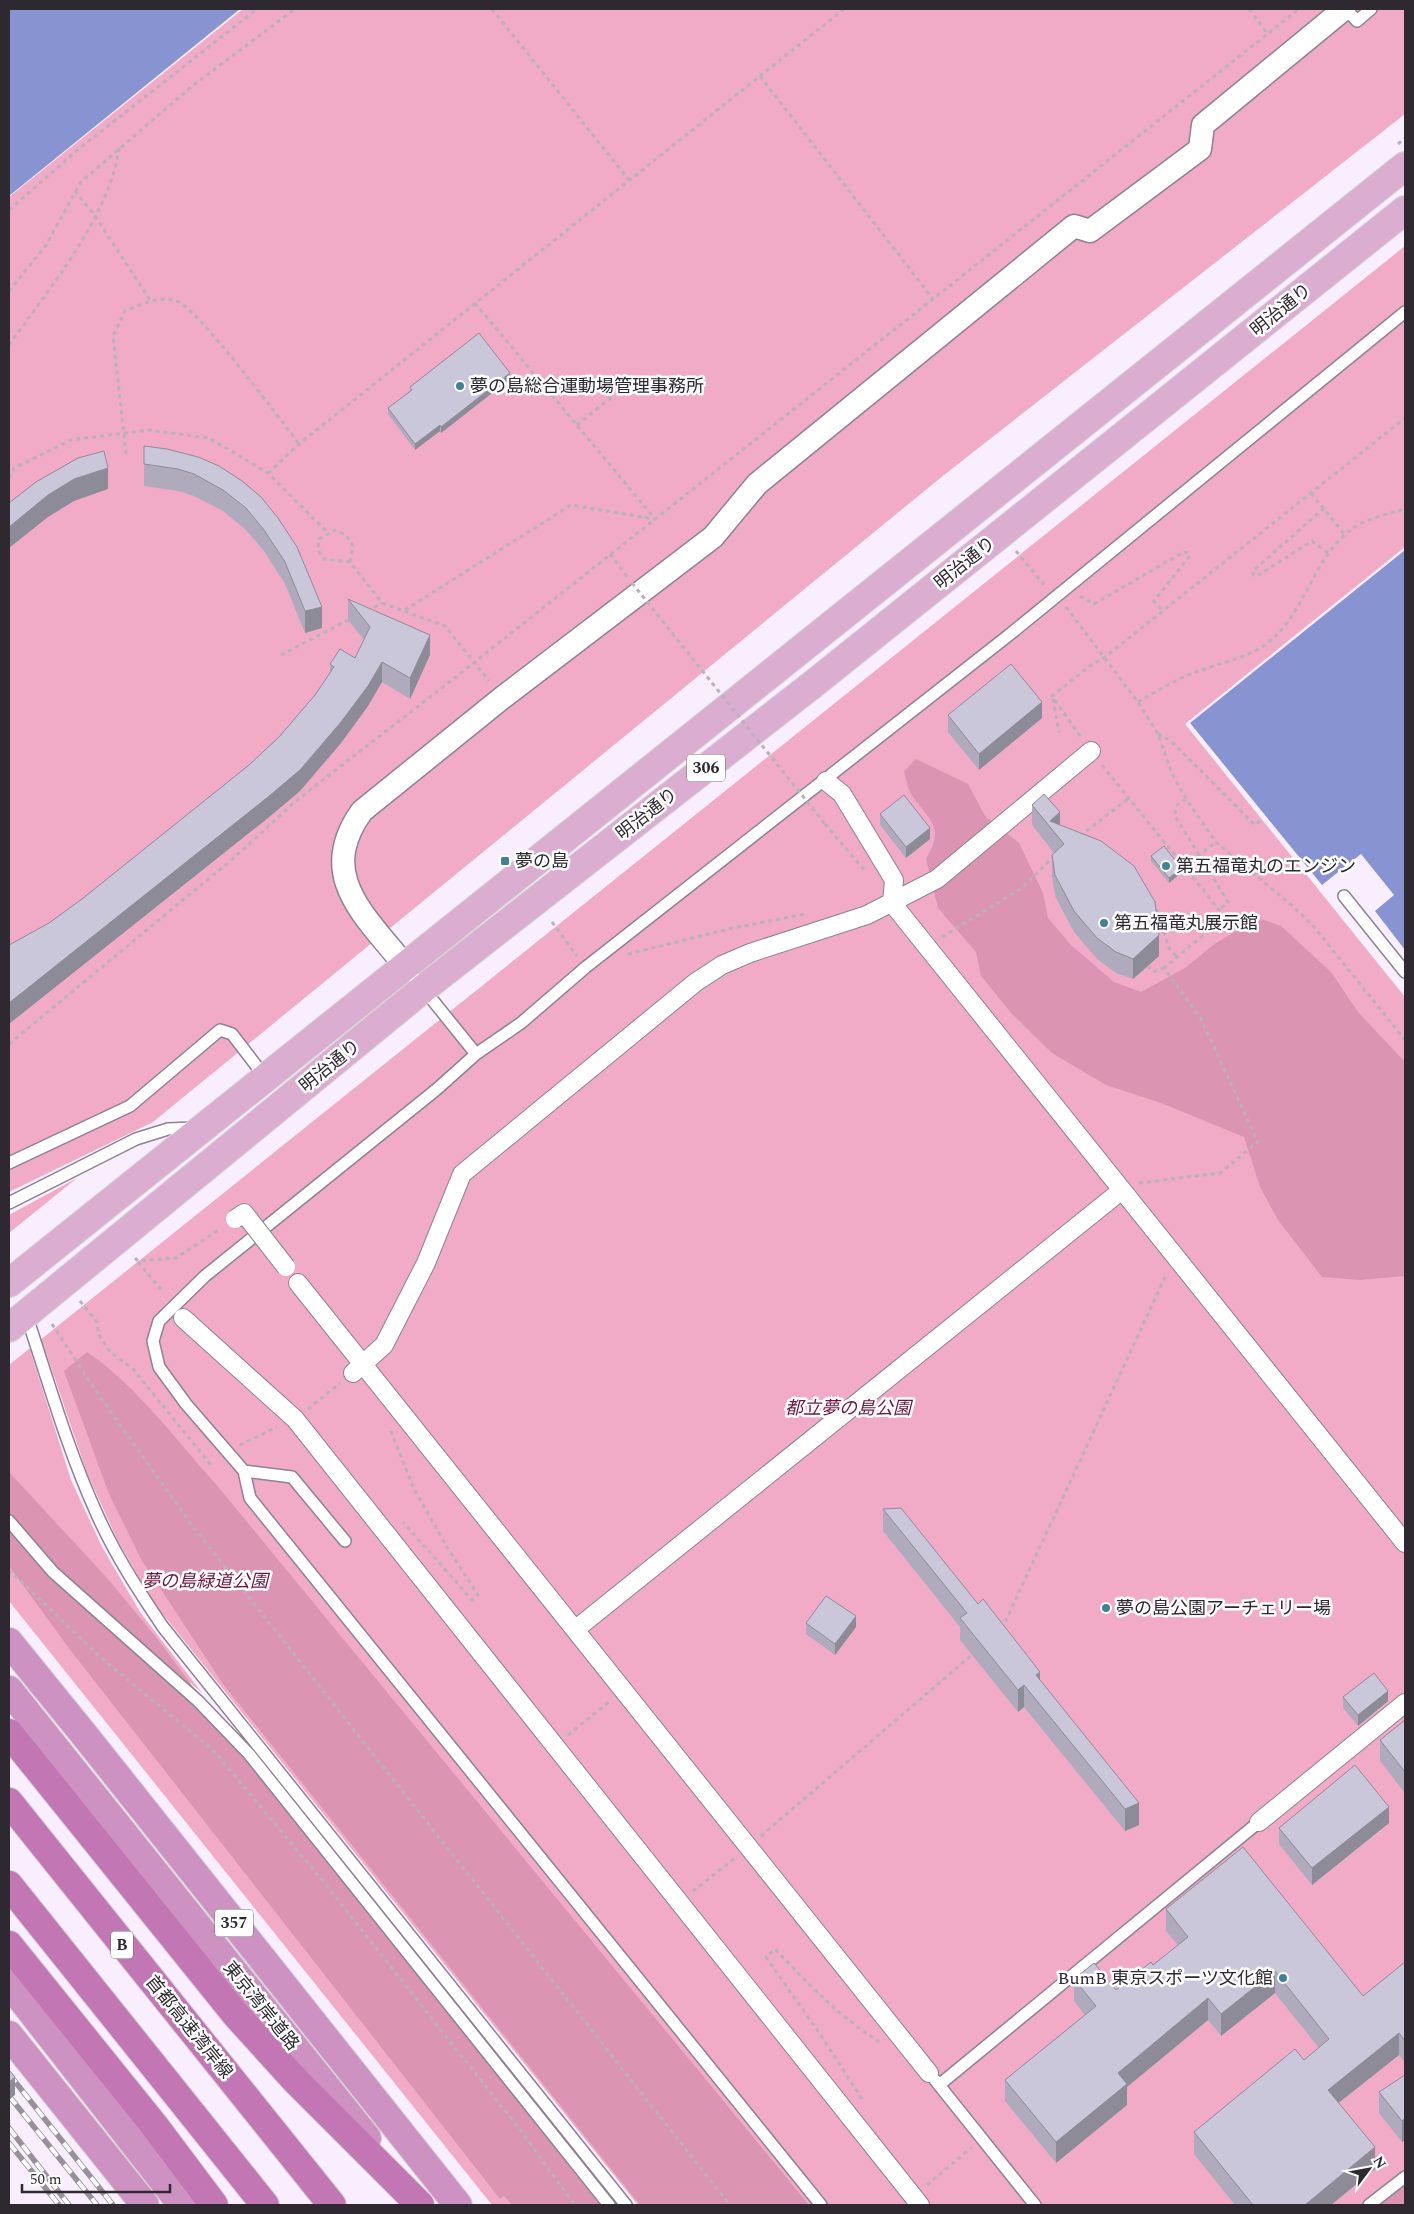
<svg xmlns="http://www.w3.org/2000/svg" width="1414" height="2214" font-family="Spectral,'Noto Sans JP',serif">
	<rect width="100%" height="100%" fill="#f8eefd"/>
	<path fill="#f1abc7" d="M243,9h1162v105l-461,361 -791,647 -144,70v-995z
		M1405,246v301l-220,177 220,273v1208h-767l-485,-603 -36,-63 -30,-66 -44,-129 -12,9 40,127 31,67 38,65 62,81 -144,-126 -49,-57v-145z
		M77,1178l-68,55v-18z
		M9,1534l591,671h-108l-483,-604z"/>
	<path fill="#db94b1" d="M916,759l52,25 17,32 34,27 24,50 5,25 23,27 43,37 27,10 44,-24 31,-25 42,-25 23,8 50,46 27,40 47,50v214l-46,4 -37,-3 -44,-57 -18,-33 -16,-50 -83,-34 -55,-18 -54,-32 -40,-39 -31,-38 -5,-24 -38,-44 -12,-49c20,-34 3,-38 -15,-65 -4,-7 -5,-16 -7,-23z
		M87,1352c51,35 87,86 128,131l594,722h-169l-417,-521 -82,-125 -32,-65 -45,-123z
		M9,1472l99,107 48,58 92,124 355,444h-91l-8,-9 -4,3 -429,-548 -62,-85z
		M1405,2183v22h-27z"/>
	<path fill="#8894d2" d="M9,9h231l-231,187z
		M1405,550v400l-30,-39 19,-16 -33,-41 -39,31 -132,-162z"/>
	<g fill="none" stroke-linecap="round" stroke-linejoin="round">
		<g stroke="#8d8292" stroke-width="14">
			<path id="service" d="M1346,9l11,12 14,-12
				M1344,896l61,76
				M405,966l71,88
				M9,1163l121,-57 90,-76 12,4 33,43
				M9,1203l127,-64 32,-10 27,-1
				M26,1314c22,66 41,134 70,198 18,41 42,78 67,115l463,578
				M244,1471l6,27 571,707
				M9,1521l44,51 145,129 51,53 360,451
				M345,1541l-53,-64 -48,-6 -58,-67 -27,-37 -6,-26 6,-20 46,-45 232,-187 39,-35 45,-31 65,-56 423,-332 396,-323
				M935,2080l100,125
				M939,2085l320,-263
				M1369,2205l36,-28"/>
		</g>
		<g stroke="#8d8292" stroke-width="20">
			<path id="pedestrian" d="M826,781l16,13 52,86 -2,23 513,640
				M298,1283l631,790
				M183,1318l112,101 625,786
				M353,1373l31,-28 42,-82 36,-89 234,-192 26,-17 28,-12 117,-38 70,-36 154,-128
				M576,1629l546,-439
				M1259,1822l146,-119"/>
		</g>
		<g stroke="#8d8292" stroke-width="25">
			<path id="minor" d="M405,966c-39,-50 -90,-90 -43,-155l140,-113 211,-161 44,-53 317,-258 16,5 110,-82 3,-24 141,-116"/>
		</g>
		<g stroke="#d5d4d6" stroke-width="30">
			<path id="primary" d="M9,1283l1396,-1117
				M9,1328l414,-339 389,-304 593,-475"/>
		</g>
		<g stroke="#d5d4d6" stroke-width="30">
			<path id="trunk" d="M9,1642l77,95 372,468
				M9,1690l358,448
				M9,1983l173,222
				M9,2035l136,170"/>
		</g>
		<g stroke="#d5d4d6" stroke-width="30">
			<path id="motorway" d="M9,1733l227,282 59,65 125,125
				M9,1802l323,403
				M9,1885l256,320
				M9,1945l145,180 60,80"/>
		</g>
		<path stroke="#b9b1bd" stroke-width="3" stroke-dasharray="4 4" stroke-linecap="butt" d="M492,9l137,171
			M1249,9l19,25
			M760,76l173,223
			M1398,144l7,-6
			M75,191l20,25 55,84
			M9,210l71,-62 177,-139
			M9,291l37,-46 35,-63 110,-95 104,-78
			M475,303l180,216
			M9,345c39,-55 102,-130 110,-198
			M577,425l35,-28
			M126,454l-13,-118 12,-25c15,-6 35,-16 52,-10 22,9 102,117 122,143
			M268,473l31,-29 545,-435
			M9,478l5,-10 57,-28 78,-10 60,8 59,35 60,60
			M1311,493l34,42
			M1324,508l-71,63v4l4,1 55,-35 17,13
			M1016,551l29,35
			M610,554l18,24
			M350,562l3,-16 -7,-11 -11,-5 -16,9 -1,11 6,9 26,3 32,41 63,23 44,55
			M1080,596l14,8 90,-52 5,1v4l-35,44 9,10
			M1066,607l72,95 20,32 14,40 14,25 30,43 80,67 19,19 90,112
			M405,610l166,-105 83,14
			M367,611l15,-8
			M281,655l69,-36
			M1053,699l6,34
			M1138,702c17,-10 35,-21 53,-28 25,-11 53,-14 75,-30 39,-28 46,-86 86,-115 15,-11 36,-15 53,-20
			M1158,734l13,7 84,84 5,-4
			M1080,736l-28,-40 39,-31 14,-8 300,-239
			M1102,765l123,152 -61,51 37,51 57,123 -38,31 -81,10
			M1186,799l-10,7 -1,10 53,86 -9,8
			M825,824l41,48
			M1080,836l49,-38
			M1185,867l31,-25
			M1154,901l15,47 8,9
			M552,922l25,34
			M942,937l80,-49 32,-32
			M628,954l105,-26 72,-14
			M1148,966l5,6 11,-4
			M9,1044l226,-187 62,-57 155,-120 847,-671
			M135,1258l3,3 38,-3 44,-29
			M138,1262l26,31
			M80,1301l17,21 2,13 11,17 23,17 78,96
			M52,1324l44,67 95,133 539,681
			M308,1409l32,-26
			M391,1431l22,56 34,60 31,48 -6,5 -69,-78
			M240,1445l37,-18
			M9,1570l90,86 116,96 107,128 196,247 57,78
			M1002,1629l164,-354
			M568,1735l42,-34
			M761,1836l213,-183
			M693,1891l42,-33
			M862,2099l-40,-62 -56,-80 9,-8c35,37 61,64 104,93
			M927,2185l45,-38"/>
		<use href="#service" stroke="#fff" stroke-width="11"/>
		<use href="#pedestrian" stroke="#fff" stroke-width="18"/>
		<use href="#minor" stroke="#fff" stroke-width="22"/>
		<use href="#primary" stroke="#daadd1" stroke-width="28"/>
		<use href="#trunk" stroke="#ce92c2" stroke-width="28"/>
		<use href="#motorway" stroke="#c276b3" stroke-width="28"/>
		<g stroke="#98909b" stroke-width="5.5">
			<path id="rail" d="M9,2074l104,131
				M9,2096l88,109
				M9,2128l60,77
				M9,2143l50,62"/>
		</g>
		<use href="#rail" stroke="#fff" stroke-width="4" stroke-dasharray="11" stroke-linecap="butt"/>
		<g stroke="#8d8292" stroke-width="20" stroke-linecap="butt">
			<path id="pedestrian-bridge" d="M235,1219l9,-6 42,54"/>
		</g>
		<path stroke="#b9b1bd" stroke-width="3" stroke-dasharray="4 4" stroke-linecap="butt" d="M632,583l193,241"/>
		<use href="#pedestrian-bridge" stroke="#fff" stroke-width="18"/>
	</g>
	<path fill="#afabbc" d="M510,379l-69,54 -1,-2 -25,19 -27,-36v-6l22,-17v-4z
		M144,446l98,35 80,147 -17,5 -20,-49 -21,-33 -18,-21 -23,-19 -29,-15 -16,-5 -34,-5z
		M348,599l82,56 -20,44 -28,-17 -14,24 -27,37 -41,48 -32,27 -219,105 33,-24 167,-134 30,-28 36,-42 15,-22v-9l25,-6 9,-18 -16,-20z
		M948,715l94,3 -63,52 -31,-38z
		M1032,805l28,20 99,131 -26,23 -17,-6 -19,-14 -23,-27 -19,-36 -3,-20v-21l2,-2 -22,-28z
		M880,814l50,25 -24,19 -26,-33z
		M1151,856l30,17 -12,10 -18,-22z
		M883,1509l95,95 62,76 99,145 -14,6 -101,-124 -6,5 -58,-72v-13l-77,-96z
		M806,1623l50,4 -21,28 -29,-21z
		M1343,1697l45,4 -30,25 -15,-18z
		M1405,1720v73l-25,-32v-21z
		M1389,1823l-77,62 -33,-41v-16z
		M1166,1909l197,87 42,-34v101l-6,-8 -60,48 36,66 -44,36h-96l-41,-51v-22l110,-72 15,-12 -44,-55 -54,43 -13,-16 -81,67v18l-71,58 -51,-62v-21l80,-65 -11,-14v-22l42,11 37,-25 25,-20 -12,-14z
		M1405,2075v65l-3,2 -23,-29v-21z"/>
	<path fill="#8e8b99" d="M510,373v6l-69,54v-6z
		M440,425v6l-25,19v-6z
		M108,468v21l-34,12 -26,16 -39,31v-21l39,-32 26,-16z
		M322,607v21l-17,5v-22z
		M430,635v20l-20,44v-21z
		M382,662v20l-14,24 -27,37 -41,48 -32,27 -259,206v-21z
		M1042,702v16l-63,52v-16z
		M1060,812v21l-10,-12z
		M930,828v11l-24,19v-11z
		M1181,868v5l-12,10v-5z
		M1159,935v21l-26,23v-20z
		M856,1616v11l-21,28v-11z
		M1040,1672v21l-4,-18z
		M1024,1685v22l-6,5v-22z
		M1388,1691v10l-30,25v-11z
		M1139,1803v22l-14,6v-22z
		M1389,1807v16l-77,62v-17z
		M1275,1971v22l-54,43v-22z
		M1208,1998v22l-81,67v18l-71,58v-21l62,-69z
		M1399,2033v22l-71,56v-21z
		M15,2077v18l-6,5v-18z
		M1405,2118v22l-3,2v-21z
		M1375,2147v22l-44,36h-26z"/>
	<path fill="#cbc7db" stroke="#8e8b99" d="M479,333l31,40 -69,54 -1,-2 -25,19 -27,-36 24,-18 -2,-3z
		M144,446l23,3 31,8 21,9 23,15 19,16 17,21 19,29 25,60 -17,4 -20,-49 -21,-32 -18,-22 -23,-18 -29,-16 -16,-5 -34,-5z
		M104,451l4,17 -34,11 -26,16 -39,32v-24l27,-21 42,-24z
		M348,599l82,36 -20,43 -28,-16 -14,24 -27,36 -41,48 -32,27 -259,206v-58l40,-22 33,-24 167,-134 30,-28 36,-42 19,-28 -4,-3 10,-15 15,9 15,-31z
		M1011,664l31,38 -63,52 -31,-39z
		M1044,794l16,18 -10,9 51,20 33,25 21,36 4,33 -26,24 -17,-7 -19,-14 -23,-27 -19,-36 -3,-20 12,-11 -32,-39z
		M904,795l26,33 -24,19 -26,-33z
		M1164,846l17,22 -12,10 -18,-22z
		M901,1508l77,96 5,-5 57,73 -4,3 103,128 -14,6 -101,-124 -6,5 -58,-72 7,-5 -84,-104z
		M826,1596l30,20 -21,28 -29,-21z
		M1374,1673l14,18 -30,24 -15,-18z
		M1405,1720v52l-25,-32z
		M1355,1765l34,42 -77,61 -33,-40z
		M1243,1847l120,149 42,-34v79l-6,-8 -71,57 47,57 -70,58h-52l-59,-73 101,-83 9,11 25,-21 -54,-68 -54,43 -13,-16 -90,75 9,11 -71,58 -51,-62 91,-74 -22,-27 20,-16 22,27 35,-28 2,3 35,-28 -22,-28z
		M9,2070l6,7 -6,5z
		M1405,2075v43l-3,3 -23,-29z"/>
	<g fill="#3f8293" stroke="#fff" stroke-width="2">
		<circle cx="460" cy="386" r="5"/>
		<rect x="500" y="856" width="10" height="10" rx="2.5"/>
		<circle cx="1166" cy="866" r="5"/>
		<circle cx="1104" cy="923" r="5"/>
		<circle cx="1106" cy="1608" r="5"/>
		<circle cx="1283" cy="1978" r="5"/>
	</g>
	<g text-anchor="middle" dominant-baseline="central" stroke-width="5" stroke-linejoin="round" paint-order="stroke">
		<g fill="#fff" stroke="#6d696e" stroke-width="1">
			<rect x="687" y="754.5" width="38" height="27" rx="4"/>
			<rect x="215" y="1909.5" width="38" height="27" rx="4"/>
			<rect x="111" y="1931.5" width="22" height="27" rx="4"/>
		</g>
		<g font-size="16" font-weight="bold" fill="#2e2930">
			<text x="706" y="768">306</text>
			<text x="234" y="1923">357</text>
			<text x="122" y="1945">B</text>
		</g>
		<g font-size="18" fill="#2e2930" stroke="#fff">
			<text transform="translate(1281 310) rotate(-39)">明治通り</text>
			<text transform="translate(965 563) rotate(-39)">明治通り</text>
			<text transform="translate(647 814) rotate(-38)">明治通り</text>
			<text transform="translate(330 1066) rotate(-39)">明治通り</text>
			<text transform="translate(261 2006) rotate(51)">東京湾岸道路</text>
			<text transform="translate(189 2027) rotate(51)">首都高速湾岸線</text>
		</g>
		<g font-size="18" fill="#2e2930" stroke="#fff" text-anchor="start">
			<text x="470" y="386">夢の島総合運動場管理事務所</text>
			<text x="515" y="861">夢の島</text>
			<text x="1176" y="866">第五福竜丸のエンジン</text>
			<text x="1114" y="923">第五福竜丸展示館</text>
			<text x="1116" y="1608">夢の島公園アーチェリー場</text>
			<text x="1273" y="1978" text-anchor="end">BumB 東京スポーツ文化館</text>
		</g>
		<g font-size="18" font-style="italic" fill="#691641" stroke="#fff">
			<text x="848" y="1408">都立夢の島公園</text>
			<text x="205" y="1581">夢の島緑道公園</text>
		</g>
	</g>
	<rect width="1414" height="2214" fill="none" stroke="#2e2930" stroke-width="20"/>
	<g transform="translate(1369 2169) rotate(58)" stroke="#ffffff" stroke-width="4" paint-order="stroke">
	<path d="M0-4L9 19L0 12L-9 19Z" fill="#2e2930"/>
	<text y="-8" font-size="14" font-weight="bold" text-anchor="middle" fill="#2e2930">N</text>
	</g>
	<path d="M22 2184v8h148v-8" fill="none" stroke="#2e2930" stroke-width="2.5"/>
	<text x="30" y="2184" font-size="15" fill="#2e2930" stroke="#ffffff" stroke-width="4" paint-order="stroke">50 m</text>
</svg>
